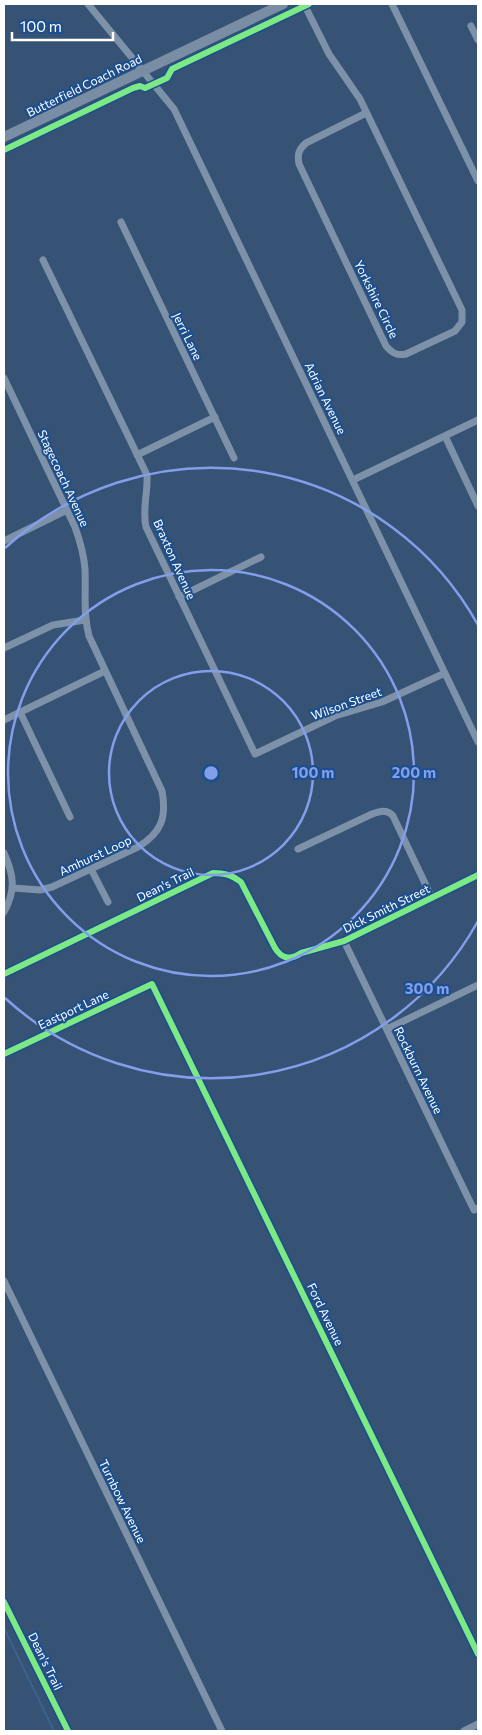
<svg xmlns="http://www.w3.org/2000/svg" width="482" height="1735" font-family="Commissioner,sans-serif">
	<rect width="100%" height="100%" fill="#365274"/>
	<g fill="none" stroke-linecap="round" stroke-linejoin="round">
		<path stroke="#3b618d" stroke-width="2" d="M4,1628l50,103"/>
		<path stroke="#7d92a8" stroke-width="7" d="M88,4l86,105 304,633
			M304,4l25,50 31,45 102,211v12l-7,9 -49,23c-9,2 -14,-1 -20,-8l-87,-182c-2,-10 0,-15 7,-21l60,-30
			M392,4l86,177
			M471,26l7,14
			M121,222l113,236
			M43,260l104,215c1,18 -5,35 -1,52l109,227 80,-38 47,-14 63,-29
			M4,378l71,149c5,14 9,28 10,42 1,23 -2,44 4,67l73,155c5,27 -1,42 -24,56l-86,40 -12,3 -27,-2
			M445,436l33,70
			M137,455l78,-38
			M353,480l125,-60
			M4,541l63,-31
			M179,597l82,-40
			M4,648l49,-23 32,-5
			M20,712l50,105
			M4,720l101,-49
			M298,849l74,-35c8,-3 15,-5 21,2l39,82
			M4,853c10,22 12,37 0,59
			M91,869l17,33
			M344,941l130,269 4,-2
			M301,953l43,-12 134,-66
			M387,1029l91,-44
			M4,1054l148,-70 326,670
			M4,1281l218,450
			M464,1731l14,-7"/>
		<path stroke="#798da4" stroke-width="10" d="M4,137l279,-133"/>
		<g stroke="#1b4f8f" stroke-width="9">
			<path id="cycleway" d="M4,150l129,-62 7,-2 5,2 22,-10 5,-9 137,-65
				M4,974l209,-101c12,0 19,2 28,9l34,66c6,10 15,13 26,5l43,-12 134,-66
				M4,1054l148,-70 326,670
				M4,1602l64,129"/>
		</g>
		<use href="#cycleway" stroke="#7ce984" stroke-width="6"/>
	</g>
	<g fill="none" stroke="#839eea" stroke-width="2.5">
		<circle cx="211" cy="773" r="102"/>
		<circle cx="211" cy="773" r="203"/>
		<path d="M478 921A305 305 0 0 1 5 998M5 548A305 305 0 0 1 478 625"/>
	</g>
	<g text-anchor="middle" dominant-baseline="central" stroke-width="4" stroke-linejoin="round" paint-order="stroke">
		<g font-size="12" fill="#fff" stroke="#1b4f8f">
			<text transform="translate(84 85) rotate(-26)">Butterfield Coach Road</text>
			<text transform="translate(377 299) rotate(64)">Yorkshire Circle</text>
			<text transform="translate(188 336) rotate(64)">Jerri Lane</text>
			<text transform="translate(326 398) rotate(64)">Adrian Avenue</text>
			<text transform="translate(64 478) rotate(65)">Stagecoach Avenue</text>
			<text transform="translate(175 559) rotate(66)">Braxton Avenue</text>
			<text transform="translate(346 703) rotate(-20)">Wilson Street</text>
			<text transform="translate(95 855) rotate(-25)">Amhurst Loop</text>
			<text transform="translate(165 884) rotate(-26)">Dean's Trail</text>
			<text transform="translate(386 908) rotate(-26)">Dick Smith Street</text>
			<text transform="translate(73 1009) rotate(-25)">Eastport Lane</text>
			<text transform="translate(419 1070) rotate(64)">Rockburn Avenue</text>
			<text transform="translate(326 1314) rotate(64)">Ford Avenue</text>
			<text transform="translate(123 1501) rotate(64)">Turnbow Avenue</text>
			<text transform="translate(46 1661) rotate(64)">Dean's Trail</text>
		</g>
	</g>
	<circle cx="211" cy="773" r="8" fill="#839eea" stroke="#1b4f8f" stroke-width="2.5"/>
	<g font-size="15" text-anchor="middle" font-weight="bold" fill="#839eea" stroke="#1b4f8f" stroke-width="4" stroke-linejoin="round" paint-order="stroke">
		<text x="313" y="778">100 m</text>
		<text x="414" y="778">200 m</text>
		<text x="427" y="994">300 m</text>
	</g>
	<rect width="482" height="1735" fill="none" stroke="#ffffff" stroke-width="10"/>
	<path d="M12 32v8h101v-8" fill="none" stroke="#ffffff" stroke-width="2.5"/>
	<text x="20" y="32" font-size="15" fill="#ffffff" stroke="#1b4f8f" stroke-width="4" paint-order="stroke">100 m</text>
</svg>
